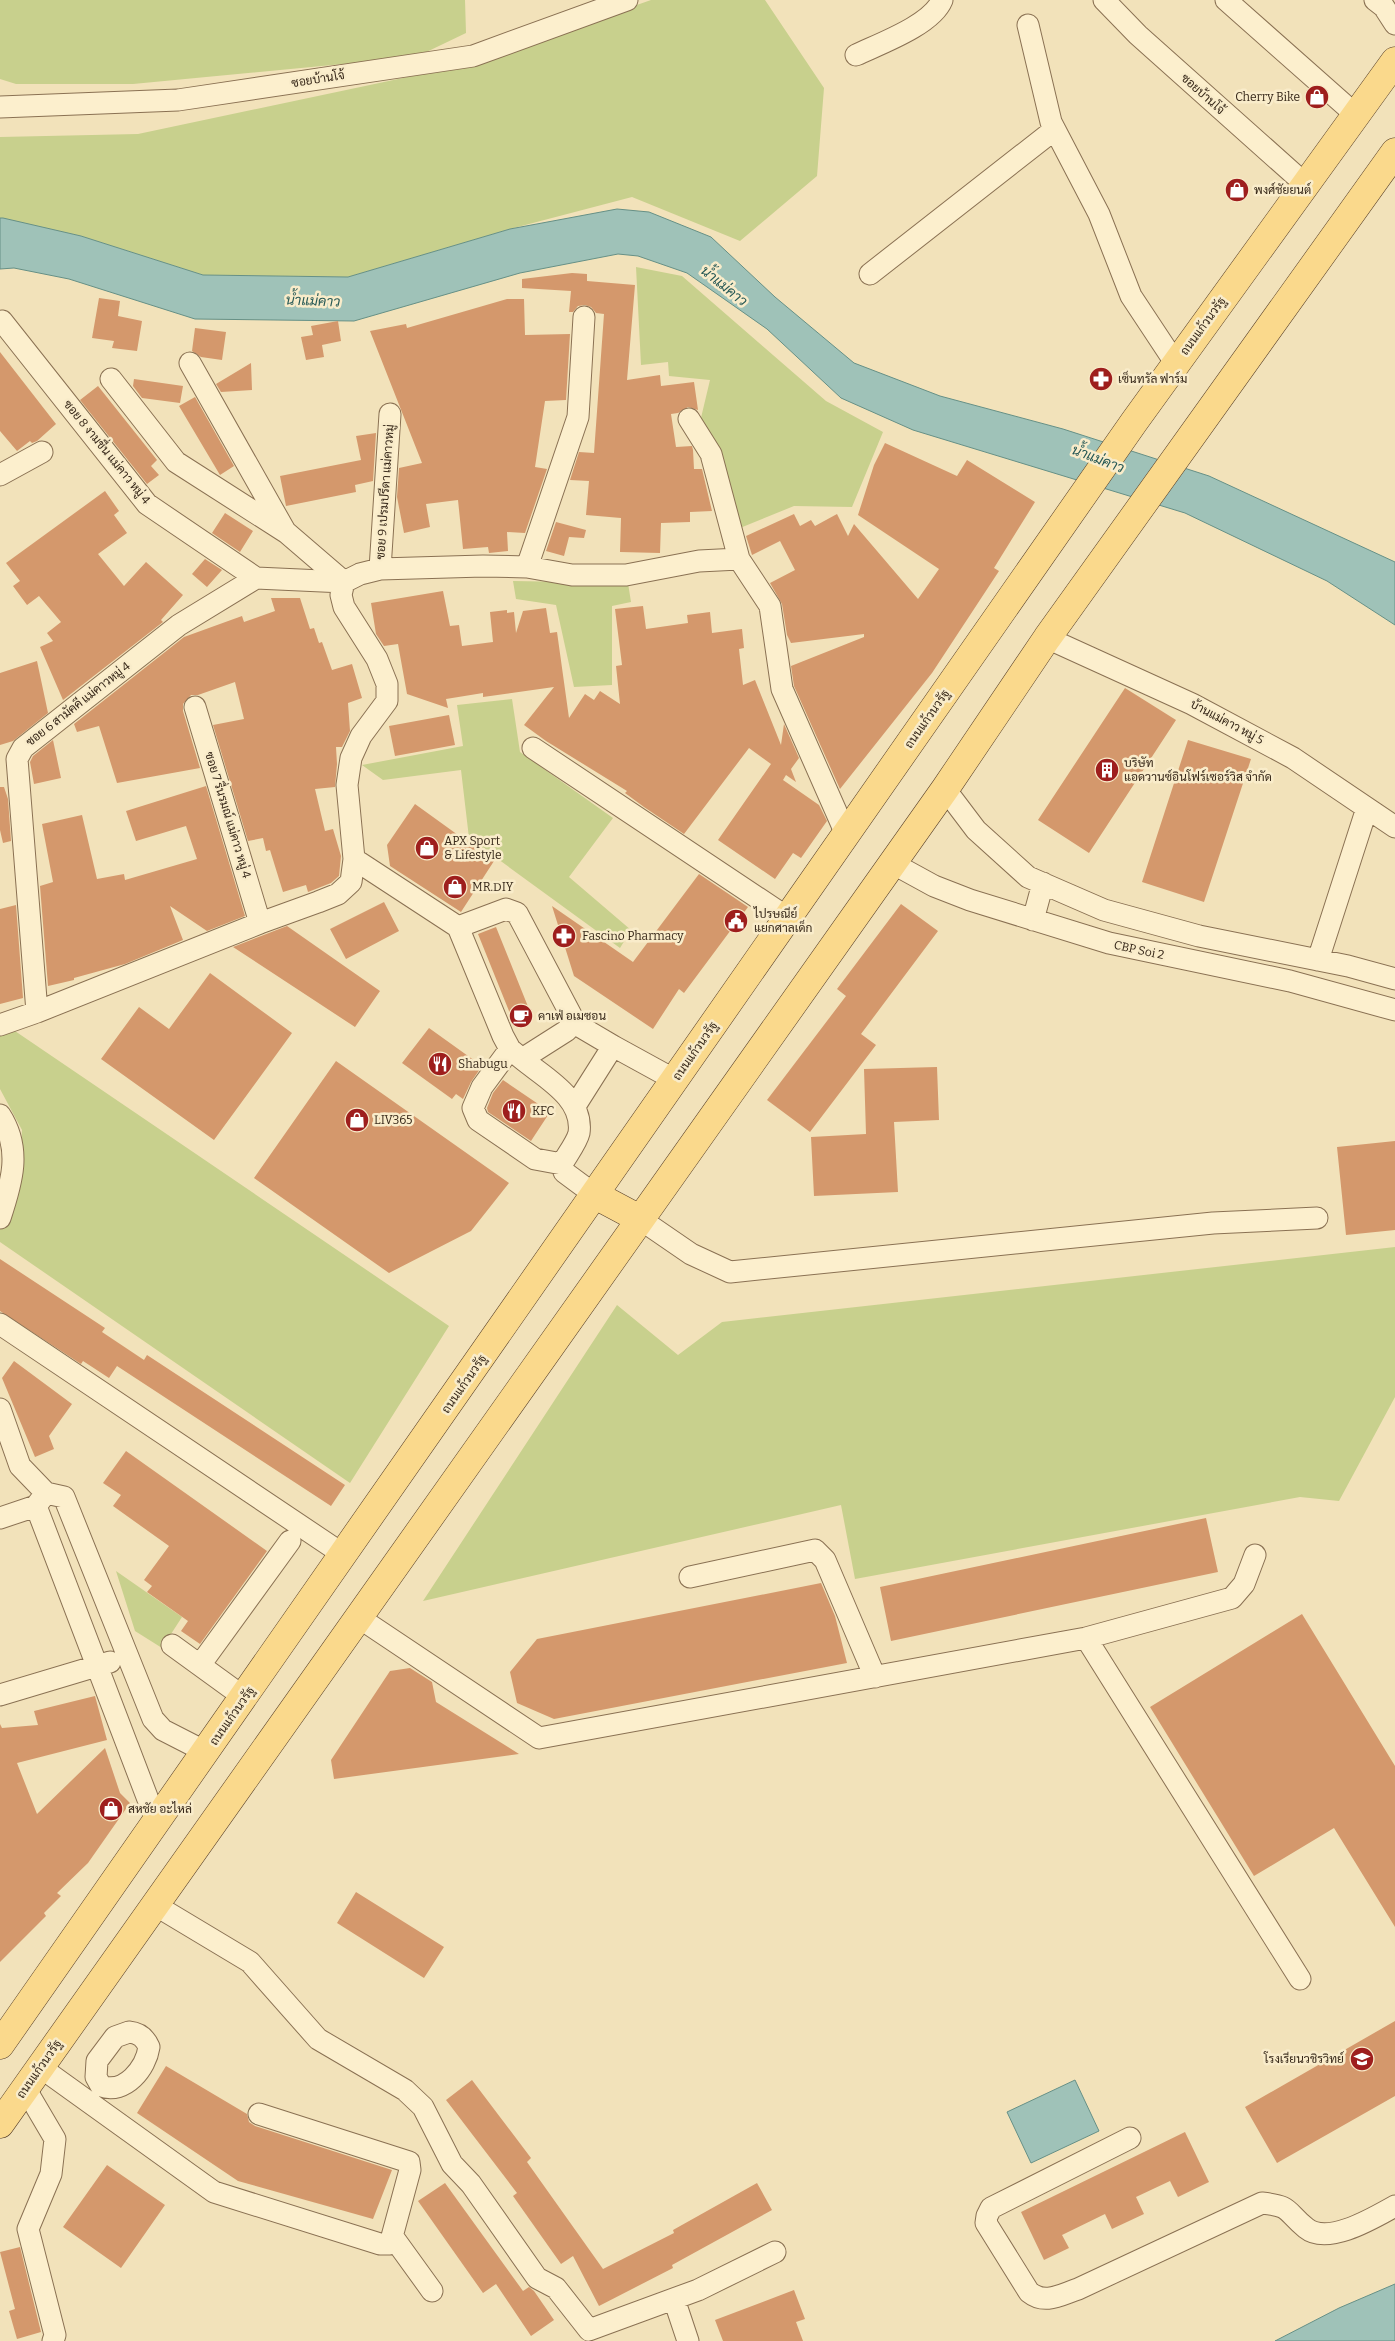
<svg xmlns="http://www.w3.org/2000/svg" width="1395" height="2341" font-family="Bitter,Sarabun,serif">
	<rect width="100%" height="100%" fill="#f2e2ba"/>
	<path fill="#c8d08d" d="M0,0h465l1,33 -50,24 -283,27h-117l-16,-5z
		M651,0h114l59,88 -7,88 -77,65 -108,-44 -122,32 -162,48 -145,-2 -122,-39 -81,-18v-81l138,-3 331,-70z
		M636,267l46,9 144,125 57,31 -31,75 -58,-1 -54,22 -40,-106 10,-42 -41,-4 -1,-14 -27,3z
		M513,581l115,2 3,19 -19,4v79l-38,2 -18,-82 -40,-6z
		M512,699l8,53 93,66 -44,59 62,53 -11,18 -151,-110 -8,-68 -78,10 -21,-15 101,-19 -6,-41z
		M12,1029l437,297 -99,157 -350,-241v-12l19,-41 3,-59 -22,-41v-56z
		M1395,1247v150l-56,104 -39,-4 -445,82 -14,-74 -418,96 194,-296 61,50 44,-33z
		M116,1571l66,46 -20,31 -27,-17z"/>
	<path fill="#9fc2b8" stroke="#669086" d="M617,209l32,3 62,25 64,60 79,66 86,33 123,33 146,47 186,86v63l-68,-44 -142,-68 -272,-83 -72,-32 -74,-69 -80,-56 -49,-17 -20,-2 -98,19 -166,48 -159,-2 -126,-40 -55,-11 -14,1v-51h3l78,18 122,39 145,2 162,-48z
		M1075,2080l24,51 -68,32 -24,-51z
		M1395,2284v57h-120l64,-33z"/>
	<path fill="#d4986c" d="M572,273l15,1v7l48,4 -8,95 33,-5 1,11 33,-4 4,28 -10,-3 -10,6 -7,1 5,33 16,-1 1,4 1,19h8l10,42 -22,1v10l-29,1 -1,30 -40,-1 1,-34 -35,-3 3,-34 -19,-1 9,-28 15,1 10,-139 -8,-1 -5,-6 -6,-2 -7,1 -5,6h-4l2,-21 -49,-3v-9z
		M99,298l21,3 -2,15 24,5 -5,30 -25,-3 2,-7 -22,-3z
		M507,299h17l1,36 45,-1 -4,66 -21,1 -10,66 12,2 -22,64 -18,-1 1,19 -19,2 -1,-6 -25,2 -5,-49 -32,4 4,23 -26,6 -7,-36 2,-29 23,-5 -52,-132 36,-7 1,4z
		M338,321l3,20 -19,4 2,12 -18,3 -5,-23 12,-2 -2,-9z
		M195,328l31,4 -4,28 -21,-3 -9,-6z
		M0,352l56,72 -19,17 -5,2 -2,-2 -13,10 -17,-20z
		M251,363l1,27 -31,2 -5,-8z
		M134,379l49,7 -3,17 -38,-5 -9,-12z
		M98,386l59,74 -6,6 8,9 -12,9 -67,-84z
		M195,397l39,69 -14,9 -41,-69z
		M376,433l-3,48 -18,4 1,7 -70,14 -6,-30 81,-16 -5,-24z
		M885,443l72,33 10,-16 68,42 -41,66 5,3 -67,102 -92,116 -46,-103 -3,-20 73,-29v-3l-73,9 -4,-8 -5,-31 -12,-21 25,-13 -15,-29 -28,14 -6,-19 48,-22 6,12 11,-6 4,6 22,-12 11,22 6,-12 64,75 21,-30 -81,-54 16,-50z
		M105,491l14,20 -5,4 13,18 -29,21 26,32 22,-24 37,33 -22,25 2,2 -100,78 -23,-53 13,-6 -6,-8 14,-11 -22,-26 -12,9 -14,-19 7,-5 -14,-18z
		M225,513l28,18 -13,21 -28,-19z
		M556,522l30,8 -2,8 -15,-1 -5,19 -18,-5z
		M205,559l17,11 -15,17 -15,-13z
		M443,591l7,35 9,-1 3,21 31,-4 -3,-30 17,-2v3l7,-1 2,21 7,-22 23,-3 4,25 7,-1 12,86 16,-24 9,6 6,-9 20,13 -4,-38 6,-1 -7,-56 28,-3 3,23 42,-6 -1,-8 23,-3 2,21 30,-4 2,19 -5,1 4,36 12,-5 26,65 3,-21 15,34 -8,11 5,13 -10,-7 -3,5 36,25 8,16 -26,37 -8,-5 -18,26 -57,-39 53,-76 -22,-16 -65,86 -40,-27 -19,-14 2,-2 -81,-50 -22,-16 30,-38 -71,10v-4l-37,6 2,9 -41,-14 -9,-50 -14,2 -8,-12 -5,-31z
		M271,598h29l10,31 4,-1 5,15 3,-1 10,28 20,-6 10,34 -14,5 2,28 -8,16h-6l1,17 -2,23 -20,2 10,42 8,-2 8,27 -2,20 -8,7 -23,9 -2,-7 -23,7 -13,-42 -4,1 -3,-13 -15,3 -35,-116 31,-6 -9,-37 -37,13h-7l-8,9v7l17,57 -83,15 -18,-57 -22,6 -3,-8 110,-87 58,-21 2,6 31,-11z
		M37,661l11,52 -35,28 -13,4v-72z
		M1125,688l51,32 -87,133 -51,-33z
		M449,715l6,30 -60,11 -6,-30z
		M53,740l8,38 -27,6 -4,-22 3,-6z
		M1188,740l63,19 -47,143 -62,-20z
		M206,786l39,130 -38,15 -37,-25 13,34 -58,24 -51,14v2l-26,6 -8,-100 13,-4 -11,-58 40,-9 15,64 27,-5 1,6 72,-21 -11,-33 -50,15 -10,-30z
		M0,787h4l4,12 3,42 -8,2 -3,-13z
		M415,804l79,57 -33,51 -71,-46 -3,-21z
		M699,874l49,33 -64,86 -5,-4 -26,40 -79,-53 -22,-70 81,56z
		M384,902l15,29 -53,28 -16,-30z
		M901,904l37,27 -77,103 15,11 -66,87 -43,-32 79,-104 -9,-7z
		M16,905l7,93 -23,6v-95z
		M287,926l93,65 -25,36 -122,-80z
		M496,927l37,92 -18,7 -37,-92z
		M210,973l82,60 -78,107 -113,-81 38,-52 30,22z
		M429,1028l53,38 -11,16 -8,17 -7,-5 -4,5 -50,-36z
		M336,1061l173,122 -38,48 -82,42 -135,-95z
		M937,1067l2,53 -45,2 4,70 -84,4 -3,-59 55,-3 -2,-65z
		M503,1080l47,32 -19,29 -43,-29 -1,-4 6,-15z
		M1395,1141v89l-49,5 -9,-88z
		M0,1259l105,69 -3,4 42,28 3,-5 198,130 -14,21 -214,-140 -8,12 -26,-17 -2,3 -81,-53z
		M14,1361l58,43 -23,32 5,13 -19,8 -33,-79z
		M126,1451l141,100 -67,93 -19,-13 7,-10 -41,-29 5,-6 -8,-6 25,-34 -56,-40 8,-11 -18,-12z
		M1206,1518l12,54 -327,69 -11,-54z
		M821,1583l14,33 12,47 -293,56 -37,-16 -7,-31 27,-33z
		M1302,1614l93,152v161l-61,-99 -80,48 -104,-169z
		M410,1668l22,14 4,20 83,52 -185,25 -3,-19 59,-89z
		M95,1696l12,44 -90,23 20,51 68,-66 15,45 10,10 -42,60 -31,30 4,3 -17,17 2,3 -46,46v-238l2,4 36,-3 -4,-14z
		M356,1892l88,55 -20,31 -87,-55z
		M1395,2021v75l-118,67 -32,-56z
		M166,2066l81,48 2,8 6,4 137,44 -19,49 -135,-38 -101,-68z
		M472,2080l59,78 -4,4 76,107 71,-36 -1,-3 84,-47 15,27 -100,55 1,3 -74,38 -26,-50 -12,8 -48,-68 4,-3 -71,-93z
		M1185,2132l24,50 -31,15 -8,-16 -34,16 8,17 -32,15 -7,-15 -43,21 7,13 -25,12 -23,-48z
		M107,2165l58,40 -44,63 -58,-41z
		M445,2183l78,108 6,-4 5,4 20,29 -23,16 -35,-52 -13,9 -65,-92z
		M20,2247l21,85 -24,7 -8,-28 6,-2 -15,-57z
		M794,2290l11,29 -9,3 7,19h-80l-8,-21z"/>
	<g fill="none" stroke-linecap="round" stroke-linejoin="round">
		<g stroke="#8a7153" stroke-width="23">
			<path id="minor" d="M1104,0l34,35 167,149
				M1226,0l130,115
				M1375,0l9,7 11,17
				M1028,25l23,97 48,92 32,82 45,68
				M856,55c23,-11 76,-30 86,-55
				M0,107l178,-7 295,-44 154,-56
				M870,274l184,-144
				M2,321l145,183 109,74
				M190,363l95,168
				M111,379l65,83 111,71 57,49
				M689,419l22,35 28,105
				M0,475l42,-23
				M527,567l51,-150 6,-100
				M380,569l10,-155
				M1047,638l145,66 101,54 102,69
				M195,707l65,216
				M533,748l255,170
				M945,789l31,41 52,47 76,33 95,26 149,30 47,13
				M354,859l104,68 45,109 7,13 12,10
				M892,863l42,23 36,14 139,43 181,38 105,29
				M1033,920l10,-37
				M458,927l48,-18 11,4 55,104 2,6 39,23 -38,60
				M1318,960l49,-152
				M37,1012l-20,-253 6,-11 156,-123 77,-47 88,4
				M574,1023l-8,8 -44,28c23,19 62,39 57,74 -2,9 -12,22 -17,31l2,8 31,23
				M0,1025l37,-13 223,-89 58,-21 20,-8 13,-12 3,-23 -7,-74 4,-27 10,-22 26,-35v-17l-10,-25 -33,-52 -3,-12 3,-13 16,-8 20,-5 103,-3 44,1 45,8h54l73,-14 40,-2 31,47 12,83 64,145
				M613,1046l62,34
				M510,1049l-28,38 -9,21 5,12 57,39 27,5
				M0,1115c22,34 12,67 0,103
				M640,1219l51,35 39,18 483,-49 104,-5
				M0,1324l344,231
				M0,1409l20,57 26,27
				M36,1506l121,317
				M0,1518l36,-12 10,-13 18,4 89,222 10,11 43,22
				M690,1577l125,-27 10,10 50,117
				M358,1617l181,121 547,-100 214,341
				M1086,1638l146,-40 12,-14 11,-29
				M172,1645l73,53
				M200,1665l90,-124
				M0,1695l110,-33
				M155,1905l95,57 68,77 87,51 18,17 29,57 19,20 66,94 19,10 33,42 109,-40 77,-38
				M129,2032c11,1 16,6 20,15 -3,21 -24,48 -48,39l-5,-9 1,-16 18,-24z
				M40,2067l174,125 166,52h10l20,-74 -1,-8 -150,-48
				M25,2088l30,51 -4,35 -23,55 27,106 -2,6
				M1130,2138l-139,70 -4,8 -1,7 43,69c16,13 31,3 49,-3l184,-86c30,3 23,8 44,25 22,18 69,-11 89,-22
				M393,2237l39,54
				M674,2299l14,42"/>
		</g>
		<g stroke="#563e28" stroke-width="29">
			<path id="major" d="M595,1195l45,24
				M0,2045l1134,-1623 261,-361
				M0,2124l945,-1335 102,-151 348,-486"/>
		</g>
		<use href="#minor" stroke="#fcefcd" stroke-width="21"/>
		<use href="#major" stroke="#fad98c" stroke-width="28"/>
	</g>
	<defs>
		<g id="shop-disc" transform="scale(1.25)"><circle r="9.5" fill="#9e1e1d" stroke="#f9ecca"/><path d="M-5-2.5h2.3a2.7 3.5 0 0 1 5.4 0H5L5.5 6h-11ZM-1.5-2.5h3a1.5 2.3 0 0 0-3 0Z" fill="#fff"/></g>
		<g id="pharmacy-disc" transform="scale(1.25)"><circle r="9.5" fill="#9e1e1d" stroke="#f9ecca"/><path d="M-2-6h4v4h4v4h-4v4h-4v-4h-4v-4h4Z" fill="#fff"/></g>
		<g id="building-disc" transform="scale(1.25)"><circle r="9.5" fill="#9e1e1d" stroke="#f9ecca"/><path d="M-4-6H4V6H1V3H-1V6H-4ZM-2.5-4.3h1.7v1.8h-1.7ZM.8-4.3h1.7v1.8H.8ZM-2.5-1h1.7V.8h-1.7ZM.8-1h1.7V.8H.8Z" fill="#fff"/></g>
		<g id="civic-disc" transform="scale(1.25)"><circle r="9.5" fill="#9e1e1d" stroke="#f9ecca"/><path d="M-.6-6.5H3V-4.5H.6V-3L4-1V1h2V6H-6V1h2V-1L-.6-3ZM-1.2 2.5V6h2.4V2.5Z" fill="#fff"/></g>
		<g id="cafe-disc" transform="scale(1.25)"><circle r="9.5" fill="#9e1e1d" stroke="#f9ecca"/><path d="M-5.5-4.5H6V0H3Q3 3.5 0 3.5H-2.5Q-5.5 3.5-5.5 0ZM3-3.2v2h1.7v-2ZM-6 4.5H4V6H-6Z" fill="#fff"/></g>
		<g id="restaurant-disc" transform="scale(1.25)"><circle r="9.5" fill="#9e1e1d" stroke="#f9ecca"/><path d="M-5-6h1v4h1v-4h1v4h1v-4h1v5L-1.5 .5V6h-2V.5L-5-1ZM5-6V6H3V1.5H1.5Q1.5-4 5-6Z" fill="#fff"/></g>
		<g id="school-disc" transform="scale(1.25)"><circle r="9.5" fill="#9e1e1d" stroke="#f9ecca"/><path d="M0-5L7-2L0 1L-7-2ZM-4 1L0 2.5L4 1V4Q0 6-4 4Z" fill="#fff"/></g>
	</defs>
	<g fill-rule="evenodd">
		<use href="#shop-disc" x="1317" y="97"/>
		<use href="#shop-disc" x="1237" y="190"/>
		<use href="#pharmacy-disc" x="1101" y="379"/>
		<use href="#building-disc" x="1107" y="770"/>
		<use href="#shop-disc" x="427" y="848"/>
		<use href="#shop-disc" x="455" y="887"/>
		<use href="#civic-disc" x="736" y="921"/>
		<use href="#pharmacy-disc" x="564" y="936"/>
		<use href="#cafe-disc" x="521" y="1016"/>
		<use href="#restaurant-disc" x="440" y="1064"/>
		<use href="#restaurant-disc" x="514" y="1111"/>
		<use href="#shop-disc" x="357" y="1120"/>
		<use href="#shop-disc" x="111" y="1809"/>
		<use href="#school-disc" x="1362" y="2059"/>
	</g>
	<g text-anchor="middle" dominant-baseline="central" stroke-width="5" stroke-linejoin="round" paint-order="stroke">
		<g font-size="12" fill="#372819" stroke="#f9ecca">
			<text transform="translate(318 79) rotate(-9)">ซอยบ้านโจ้</text>
			<text transform="translate(1203 94) rotate(42)">ซอยบ้านโจ้</text>
			<text transform="translate(1203 326) rotate(-54)">ถนนแก้วนวรัฐ</text>
			<text transform="translate(107 452) rotate(51)">ซอย 8 งามชื่น แม่คาว หมู่ 4</text>
			<text transform="translate(385 492) rotate(-86)">ซอย 9 เปรมปรีดา แม่คาวหมู่</text>
			<text transform="translate(78 704) rotate(-38)">ซอย 6 สามัคคี แม่คาวหมู่ 4</text>
			<text transform="translate(927 719) rotate(-55)">ถนนแก้วนวรัฐ</text>
			<text transform="translate(1227 722) rotate(28)">บ้านแม่คาว หมู่ 5</text>
			<text transform="translate(228 815) rotate(73)">ซอย 7 รื่นรมณ์ แม่คาว หมู่ 4</text>
			<text transform="translate(1139 950) rotate(12)">CBP Soi 2</text>
			<text transform="translate(695 1051) rotate(-55)">ถนนแก้วนวรัฐ</text>
			<text transform="translate(464 1384) rotate(-55)">ถนนแก้วนวรัฐ</text>
			<text transform="translate(232 1716) rotate(-55)">ถนนแก้วนวรัฐ</text>
			<text transform="translate(39 2069) rotate(-55)">ถนนแก้วนวรัฐ</text>
		</g>
		<g font-size="12" fill="#372819" stroke="#f9ecca" text-anchor="start">
			<text x="1300" y="97" text-anchor="end">Cherry Bike</text>
			<text x="1254" y="190">พงศ์ชัยยนต์</text>
			<text x="1118" y="379">เซ็นทรัล ฟาร์ม</text>
			<text x="1124" y="763">บริษัท<tspan x="1124" dy="14">แอดวานซ์อินโฟร์เซอร์วิส จำกัด</tspan></text>
			<text x="444" y="841">APX Sport<tspan x="444" dy="14">&amp; Lifestyle</tspan></text>
			<text x="472" y="887">MR.DIY</text>
			<text x="754" y="914">ไปรษณีย์<tspan x="754" dy="14">แยกศาลเด็ก</tspan></text>
			<text x="582" y="936">Fascino Pharmacy</text>
			<text x="538" y="1016">คาเฟ่ อเมซอน</text>
			<text x="458" y="1064">Shabugu</text>
			<text x="532" y="1111">KFC</text>
			<text x="374" y="1120">LIV365</text>
			<text x="128" y="1809">สหชัย อะไหล่</text>
			<text x="1344" y="2059" text-anchor="end">โรงเรียนวชิรวิทย์</text>
		</g>
		<g font-size="14" font-style="italic" fill="#275956" stroke="#f9ecca">
			<text transform="translate(724 286) rotate(39)">น้ำแม่คาว</text>
			<text transform="translate(313 301) rotate(2)">น้ำแม่คาว</text>
			<text transform="translate(1098 459) rotate(21)">น้ำแม่คาว</text>
		</g>
	</g>
</svg>
